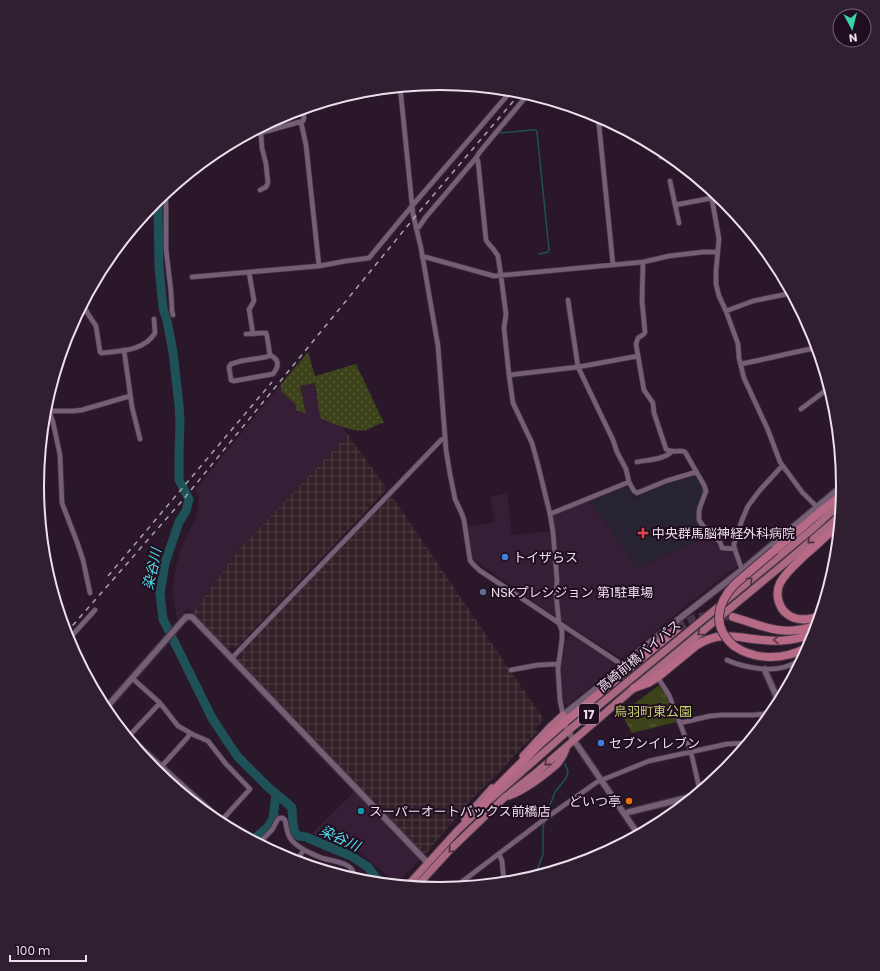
<svg xmlns="http://www.w3.org/2000/svg" width="880" height="971" font-family="Poppins,'Noto Sans JP',sans-serif">
	<defs>
		<pattern id="industrial-grid" width="8" height="8" patternUnits="userSpaceOnUse"><rect width="8" height="8" fill="#322027"/><path d="M0 4h8M4 0v8" fill="none" stroke="#504047"/></pattern>
		<pattern id="grass-dots" width="8" height="8" patternUnits="userSpaceOnUse"><rect width="8" height="8" fill="#3c4219"/><path d="M2 2h.1M6 6h.1" fill="none" stroke="#585d3b" stroke-width="1.8" stroke-linecap="round"/></pattern>
		<pattern id="park-tufts" width="24" height="20" patternUnits="userSpaceOnUse"><rect width="24" height="20" fill="#3c4219"/><path d="M3 7l-1-3M5 7V3M7 7l1-3M15 17l-1-3M17 17v-4M19 17l1-3" fill="none" stroke="#585d3b"/></pattern>
	</defs>
	<rect width="100%" height="100%" fill="#2a172a"/>
	<path fill="#361e36" d="M315,383l5,34 2,2 20,8 6,8 -108,113 -47,64 -6,-3 -10,11 -3,-18 -1,-12 1,-13 5,-21 4,-12 12,-25 3,-11 1,-10 -3,-9 85,-105v7l25,23 -6,-28z
		M507,493l5,42 43,-4 -3,-14 2,-3 36,-14 47,68 72,-33 8,7 3,8 14,3 5,12 -56,43 -61,51 -60,-38 -89,-62 -1,-4 -4,-28 27,-5 -5,-25z
		M573,635l3,1 38,25 3,4 -50,41 -4,-4 -3,-32 3,-11 2,-18 3,-4z
		M356,790l64,69 -20,22 -12,-5 -30,-25 -11,-5 -29,-9 -6,-4z"/>
	<path fill="url(#industrial-grid)" d="M348,435l39,54 -150,158 -11,2 -33,-37 47,-64z
		M391,495l153,225 -9,8 3,4 -17,16 -14,16 -39,39 -43,52 -191,-196z"/>
	<path fill="#282333" d="M695,475l5,8 3,8v3l-4,8 -2,9 5,17 7,7 -72,33 -47,-68 37,-13 3,1 5,10 37,-16z"/>
	<path fill="url(#grass-dots)" d="M308,352l7,24 41,-12 28,59c-8,1 -12,5 -18,7 -12,3 -34,-7 -44,-11l-2,-2 -5,-34 -15,3 6,28 -10,-4v-5l-15,-14v-7z"/>
	<path fill="url(#park-tufts)" d="M658,686h3l4,6 12,30 -45,11 -10,-18 1,-3z"/>
	<g fill="none" stroke-linecap="round" stroke-linejoin="round">
		<path stroke="#1e5258" stroke-width="1.5" d="M498,133l35,-3h3l1,2 12,118 -1,2 -9,2
			M546,816l9,-24 11,-14 2,-7 -3,-7
			M535,876l8,-22v-27l2,-6"/>
		<path stroke="#1e5258" stroke-width="9" d="M157,199l1,8 1,59 4,42 4,13 6,31 6,53 1,17 -1,31v27l10,19 -3,12 -7,11 -14,41 -5,31 3,25 49,99 17,26 9,13 31,31 18,15 5,5 1,16 2,9 4,3 7,1 21,9 24,10 17,11 12,16
			M253,840l14,-12 6,-9 3,-25"/>
		<path stroke="#473547" stroke-width="8" stroke-dasharray="8 4" stroke-linecap="butt" d="M678,628c20,-14 31,-14 55,-11"/>
		<g stroke="#423442" stroke-width="6">
			<path id="minor" d="M400,86l13,128 8,34 17,98 8,104 4,24 5,25 7,15 2,6 6,40 2,3 7,7 80,53 12,8 47,31 4,3
				M342,96l58,-6
				M598,115l15,150
				M301,122l5,23 13,121
				M256,129l5,6 1,13 4,16 2,19 -2,4 -6,3
				M260,133l43,-12 1,-3 -1,-10
				M660,148l1,9
				M476,158l2,3 8,79 2,3 6,7 4,6 3,20 5,38 -2,14 5,47 4,28 19,40 6,22 12,49 3,18 4,48 -1,14 3,29 3,8v8l-4,30 2,31 3,15
				M670,181l9,42
				M710,188l9,51 -3,32v13l3,12 7,15 12,33 1,14 5,20 24,52 12,32 22,30 15,15
				M165,193l1,10v46l5,43 1,19 1,4
				M675,205l37,-7
				M416,228l3,-1 6,-9 51,-60 3,-5 50,-60
				M422,256l72,20 149,-14 26,-6 34,-4h15
				M643,262l-1,39 3,31 -1,2 -6,4 -2,6 7,41 1,5 9,13 1,10 12,36c6,5 13,0 19,3l19,33 2,6 -6,16 -1,4v9l4,6 17,16 2,6 13,1
				M249,272l5,29 -4,7 -1,1 4,25
				M192,277l127,-11 27,-5 23,-3 43,-52 100,-116
				M568,300l10,67 35,73 4,12 9,17 3,13 5,9 3,2 29,-12 30,-9
				M82,305l4,5 2,4 8,12 4,26 1,1c20,-2 43,-2 54,-20l-1,-14
				M726,311l27,-10 39,-8
				M246,334l17,-1h3l1,3 3,19 -4,2 -25,4 -10,3 -2,3 2,13 3,1 39,-7c6,-8 7,-14 -3,-19
				M124,350l8,57 8,32
				M741,364c25,-5 49,-11 74,-16l3,1
				M509,375l69,-8 60,-11
				M46,403l7,19 7,33 2,48 15,39 6,18 7,33
				M801,409l24,-18v-2l-6,-35
				M44,411h29l9,-1 48,-14
				M637,462c9,-2 29,-3 34,-10
				M550,514l79,-32
				M743,569l-2,-2 -7,-20v-3l8,-24 6,-14 12,-16 22,-24
				M68,640l27,-30
				M231,659l210,-219 4,-2
				M727,660c10,5 32,10 44,9 10,0 21,-4 30,-9
				M511,670l27,-5 20,-1
				M132,678l28,25 18,23 16,9 14,6 18,23 24,25 -29,32
				M660,681l9,14 22,57 9,39
				M680,723l30,-7 12,-1h31l10,-1 12,-4
				M128,737l32,-34
				M161,767l27,-30 2,-4
				M259,843l13,-13 6,-11 2,-1h3l2,2c1,6 2,13 5,18 7,10 22,16 32,20 10,3 26,4 31,13l-3,6
				M499,854l3,7 2,21
				M296,861l8,-11
				M455,887l91,-69 51,-36 52,-21 78,-17 20,-1"/>
		</g>
		<g stroke="#423442" stroke-width="8">
			<path id="tertiary" d="M765,669l1,4 13,29
				M105,709l73,-83 8,-9h6l232,242 4,4
				M564,718l-1,-3 55,-44 4,-6 53,-43 68,-53 100,-84
				M567,728l4,8 67,98
				M125,734l102,92
				M625,814l4,-2 65,-16"/>
		</g>
		<g stroke="#423442" stroke-width="9">
			<path id="trunk" d="M523,756l28,-30 12,-11
				M509,796c13,-4 35,-20 45,-29 5,-4 10,-12 12,-18
				M465,819l3,-4 24,-27
				M408,885l49,-54 26,-25 85,-75 248,-205 25,-23
				M417,886l34,-37 53,-51 34,-27 96,-83 151,-125 55,-47"/>
		</g>
		<g stroke="#423442" stroke-width="10">
			<path id="motorway" d="M775,550l44,-37 23,-18
				M820,616c-11,4 -23,6 -33,-2 -9,-7 -12,-21 -7,-31 6,-11 16,-19 25,-28 12,-10 23,-21 34,-31
				M733,617c31,9 50,21 84,8
				M734,646c22,15 51,14 74,1
				M634,688l14,-5 10,-6 39,-32c24,-15 40,-7 66,-5 16,2 36,0 51,-7
				M483,806l12,-17 46,-46 24,-21 113,-94"/>
		</g>
		<use href="#minor" stroke="#765f76" stroke-width="4.5"/>
		<use href="#tertiary" stroke="#765f76" stroke-width="5.5"/>
		<use href="#trunk" stroke="#aa6882" stroke-width="7"/>
		<use href="#motorway" stroke="#b76a85" stroke-width="8"/>
		<path stroke="#b0a1b0" stroke-width="1.5" stroke-dasharray="5 5" stroke-linecap="butt" d="M108,576l164,-194
			M66,633l116,-132 232,-283 108,-127"/>
		<g stroke="#423442" stroke-width="10" stroke-linecap="butt">
			<path id="motorway-bridge" d="M734,646c-22,-19 -18,-42 1,-62l40,-34"/>
		</g>
		<use href="#motorway-bridge" stroke="#b76a85" stroke-width="8"/>
	</g>
	<defs><path id="oneway-chevron" d="M-2-3.5L2.5 0L-2 3.5" fill="none" stroke-width="1.6" stroke-linecap="round" stroke-linejoin="round"/></defs>
	<g stroke="#502e42">
		<use href="#oneway-chevron" transform="translate(810 541) rotate(139)"/>
		<use href="#oneway-chevron" transform="translate(750 580) rotate(-39)"/>
		<use href="#oneway-chevron" transform="translate(700 633) rotate(141)"/>
		<use href="#oneway-chevron" transform="translate(547 763) rotate(140)"/>
		<use href="#oneway-chevron" transform="translate(451 850) rotate(134)"/>
	</g>
	<use stroke="#5c3348" href="#oneway-chevron" transform="translate(776 640) rotate(179)"/>
	<path fill="#e0444e" stroke="#200e20" stroke-width="1.5" d="M641 527h4v4h4v4h-4v4h-4v-4h-4v-4h4z"/>
	<g fill="#3f7fe0" stroke="#200e20" stroke-width="1.5">
		<circle cx="505" cy="557" r="4"/>
		<circle cx="601" cy="743" r="4"/>
	</g>
	<circle fill="#5c6f8a" stroke="#200e20" stroke-width="1.5" cx="483" cy="592" r="4"/>
	<circle fill="#e8710a" stroke="#200e20" stroke-width="1.5" cx="629" cy="801" r="4"/>
	<circle fill="#0f9aa8" stroke="#200e20" stroke-width="1.5" cx="361" cy="811" r="4"/>
	<g text-anchor="middle" dominant-baseline="central" stroke-width="4" stroke-linejoin="round" paint-order="stroke">
		<rect fill="#200e20" stroke="#b0a1b0" stroke-width="1" x="579" y="704" width="20" height="20" rx="3"/>
		<g font-size="12" font-weight="bold" fill="#ede0ed">
			<text x="589" y="714">17</text>
		</g>
		<g font-size="13" fill="#ede0ed" stroke="#200e20" text-anchor="start">
			<text x="652" y="533">中央群馬脳神経外科病院</text>
			<text x="513" y="557">トイザらス</text>
			<text x="491" y="592">NSKプレシジョン 第1駐車場</text>
			<text x="609" y="743">セブンイレブン</text>
			<text x="621" y="801" text-anchor="end">どいつ亭</text>
			<text x="369" y="811">スーパーオートバックス前橋店</text>
		</g>
		<g font-size="13" fill="#ede0ed" stroke="#200e20">
			<text transform="translate(639 656) rotate(-40)">高崎前橋バイパス</text>
		</g>
		<g font-size="13" fill="#c0cf6f" stroke="#200e20">
			<text x="653" y="711">鳥羽町東公園</text>
		</g>
		<g font-size="14" font-style="italic" fill="#50e1f0" stroke="#200e20">
			<text transform="translate(152 569) rotate(-78)">染谷川</text>
			<text transform="translate(340 838) rotate(25)">染谷川</text>
		</g>
	</g>
	<path d="M0 0H880V971H0ZM44 486a396 396 0 1 1 792 0a396 396 0 1 1-792 0Z" fill="#301f30" fill-rule="evenodd"/>
	<path fill="none" stroke="#ede0ed" stroke-width="2" d="M44 486a396 396 0 1 1 792 0a396 396 0 1 1-792 0Z"/>
	<g transform="translate(852 28) rotate(173)"><circle r="19" fill="#200e20" stroke="#726272"/>
	<path d="M0-3L7 15L0 10L-7 15Z" fill="#36d4a7"/>
	<text y="-6" font-size="11" font-weight="bold" text-anchor="middle" fill="#ede0ed">N</text>
	</g>
	<path d="M10 955v6h76v-6" fill="none" stroke="#ede0ed" stroke-width="2"/>
	<text x="16" y="955" font-size="12" fill="#ede0ed" stroke="#200e20" stroke-width="3" paint-order="stroke">100 m</text>
</svg>
